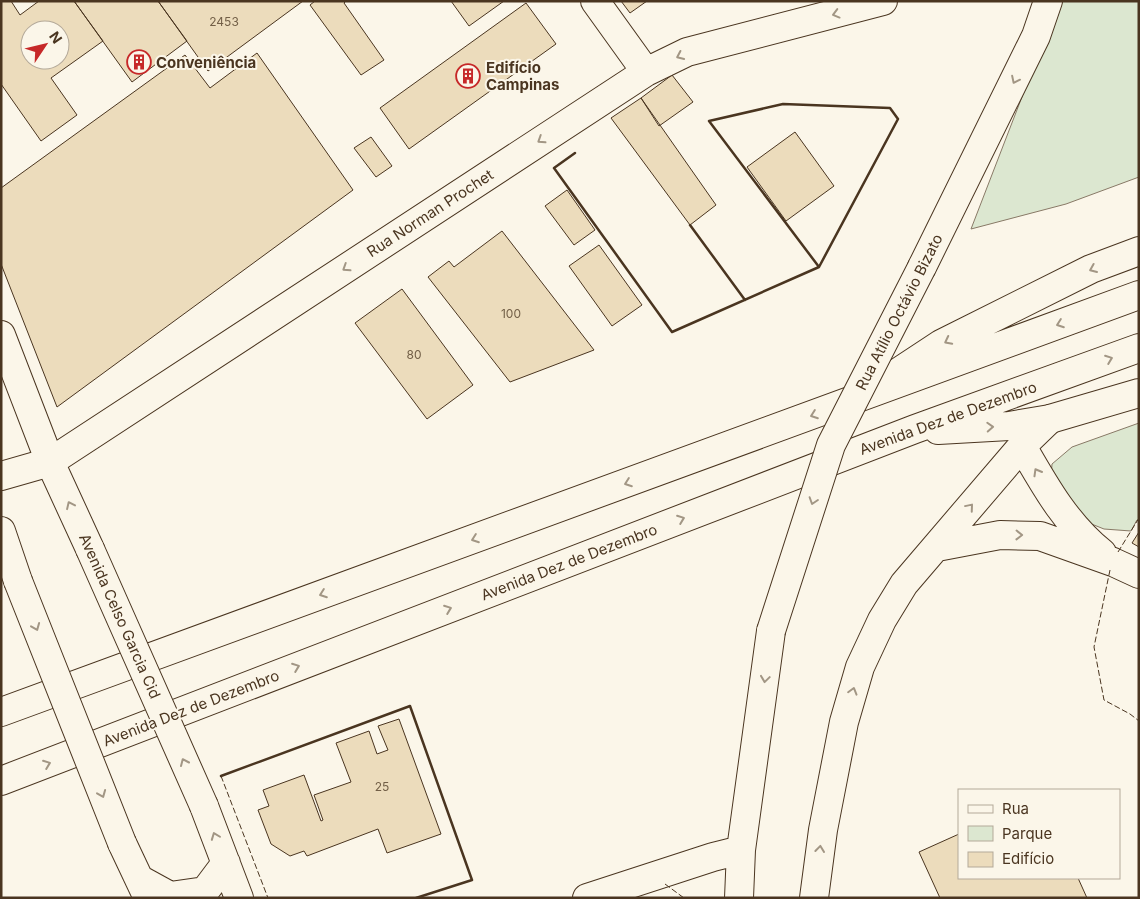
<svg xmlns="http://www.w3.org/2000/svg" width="1140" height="899" font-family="Inter,sans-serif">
	<rect width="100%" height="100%" fill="#fbf6e9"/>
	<path fill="#dce7d0" stroke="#887966" d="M1059,1h80v176l-73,27 -95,25z
		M1139,423v98l-2,-1 -6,11 -27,-2 -25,-10 -29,-27 2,-28 20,-17z"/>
	<path fill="#ecdcbc" stroke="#4a3520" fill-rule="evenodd" d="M1,1h10l9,14 19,-14h35l29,40 -52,37 26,37 -36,26 -40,-57zM30,30h30v30h-30z
		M74,1h84l29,40 -55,41z
		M158,1h145l-95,70z
		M315,1h31l-2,2 40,57 -23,15 -51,-70z
		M451,1h53l-35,25z
		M621,1h26l-17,12z
		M526,3l30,41 -147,105 -29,-41z
		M257,53l96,137 -296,217 -56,-143v-76l184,-133 25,33z
		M672,75l21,27 -34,24 -18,-28z
		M641,98l75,107 -26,20 -79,-107z
		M795,132l39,54 -48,35 -39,-54z
		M371,137l21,29 -16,11 -22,-29z
		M567,190l28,40 -21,15 -29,-39z
		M502,231l92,119 -84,32 -82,-105 21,-16 5,6z
		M599,245l43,60 -30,21 -43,-60z
		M402,289l71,96 -46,34 -72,-96z
		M1139,532v15l-7,-4z
		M399,719l42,115 -54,19 -9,-24 -71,27 -3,-5 -14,5 -19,-12 -13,-34 11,-4 -6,-16 41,-15 17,46 2,-1 -9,-25 37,-13 -15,-39 33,-12 8,23 11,-4 -10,-24z
		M959,834v44h119l9,20h-147l-21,-46z"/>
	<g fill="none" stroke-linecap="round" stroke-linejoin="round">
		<g stroke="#4a3520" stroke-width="30">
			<path id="minor" d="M595,1l51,71
				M922,267l114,-231 12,-35
				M1022,446c23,40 44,78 80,107
				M1,476l49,-14 596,-390 41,-20 196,-51
				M937,547l63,-12 40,1 73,26 26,12
				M587,898l126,-41 28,-7
				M739,898l2,-48 30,-219
				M814,898l9,-68 21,-108 16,-55 22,-47 22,-36 118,-138 28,-27"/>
		</g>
		<g stroke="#4a3520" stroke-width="30">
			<path id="major" d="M1,335l49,127 40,87
				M1,531l17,50
				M204,806l35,92
				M122,843l25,53
				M139,879l31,17 35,-5 21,-28"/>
		</g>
		<g stroke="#4a3520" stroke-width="30">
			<path id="highway" d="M897,373l44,-29 150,-75 48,-18
				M938,430l71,-4 41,-7 89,-26
				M1,712l1138,-417
				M1,781l914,-352 224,-81"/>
		</g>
		<use href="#minor" stroke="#fbf6e9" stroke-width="28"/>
		<use href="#major" stroke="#fbf6e9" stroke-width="28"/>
		<use href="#highway" stroke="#fbf6e9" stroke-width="28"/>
		<g stroke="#4a3520" stroke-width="30" stroke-linecap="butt">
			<path id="minor-bridge" d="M771,631l60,-186 91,-178"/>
		</g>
		<g stroke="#4a3520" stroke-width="30" stroke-linecap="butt">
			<path id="major-bridge" d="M90,549l114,257
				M18,581l104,262"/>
		</g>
		<use href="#minor-bridge" stroke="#fbf6e9" stroke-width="28"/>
		<use href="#major-bridge" stroke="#fbf6e9" stroke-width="28"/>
		<path stroke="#4a3520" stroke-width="1" stroke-dasharray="6 2.5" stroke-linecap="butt" d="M1118,552l21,-34
			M1110,570l-16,77 10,53 26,14 9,7
			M221,776l47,122
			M665,884l19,14"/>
		<path stroke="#4a3520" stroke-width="2.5" d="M575,153l-21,15 118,164 147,-65 79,-148 -8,-11 -107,-4 -74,17 110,146
			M690,225l55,75
			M221,776l189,-70 62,174 -56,18"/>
	</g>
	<defs><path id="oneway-chevron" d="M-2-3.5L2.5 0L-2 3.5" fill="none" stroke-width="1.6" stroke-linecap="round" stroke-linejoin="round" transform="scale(1.25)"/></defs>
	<g stroke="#a29684">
		<use href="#oneway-chevron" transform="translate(836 14) rotate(165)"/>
		<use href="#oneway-chevron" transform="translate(680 56) rotate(155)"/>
		<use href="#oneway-chevron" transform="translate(1015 80) rotate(116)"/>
		<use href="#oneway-chevron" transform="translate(541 140) rotate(147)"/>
		<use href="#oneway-chevron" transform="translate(346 268) rotate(147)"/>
		<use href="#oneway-chevron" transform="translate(1093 269) rotate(157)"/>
		<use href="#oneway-chevron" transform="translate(1060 324) rotate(160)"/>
		<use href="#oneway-chevron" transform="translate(948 341) rotate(153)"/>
		<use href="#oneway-chevron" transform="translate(1109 359) rotate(-21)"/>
		<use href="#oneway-chevron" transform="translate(814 415) rotate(160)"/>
		<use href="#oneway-chevron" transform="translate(990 427) rotate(-3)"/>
		<use href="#oneway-chevron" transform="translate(1037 472) rotate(-120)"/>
		<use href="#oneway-chevron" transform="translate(628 483) rotate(160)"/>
		<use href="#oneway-chevron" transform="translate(813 501) rotate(108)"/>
		<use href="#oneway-chevron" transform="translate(70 505) rotate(-115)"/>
		<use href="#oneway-chevron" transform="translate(970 507) rotate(-50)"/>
		<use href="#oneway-chevron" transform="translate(681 519) rotate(-21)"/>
		<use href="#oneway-chevron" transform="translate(1019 535) rotate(1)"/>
		<use href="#oneway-chevron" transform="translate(475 539) rotate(160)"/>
		<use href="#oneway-chevron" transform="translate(323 594) rotate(160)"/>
		<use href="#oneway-chevron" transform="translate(448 609) rotate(-21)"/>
		<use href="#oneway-chevron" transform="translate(36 627) rotate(68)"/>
		<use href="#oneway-chevron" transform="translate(296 667) rotate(-21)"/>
		<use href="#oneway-chevron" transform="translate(765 679) rotate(98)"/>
		<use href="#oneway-chevron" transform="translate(853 691) rotate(-74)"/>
		<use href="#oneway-chevron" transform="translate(184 762) rotate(-114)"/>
		<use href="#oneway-chevron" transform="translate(47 764) rotate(-21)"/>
		<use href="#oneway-chevron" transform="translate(102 794) rotate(68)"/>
		<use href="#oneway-chevron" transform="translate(215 836) rotate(-111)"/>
		<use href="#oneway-chevron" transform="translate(820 849) rotate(-83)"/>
	</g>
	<defs>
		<g id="building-ring" transform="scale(1.25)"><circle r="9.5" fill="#fbf6e9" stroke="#c62828" stroke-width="1.5"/><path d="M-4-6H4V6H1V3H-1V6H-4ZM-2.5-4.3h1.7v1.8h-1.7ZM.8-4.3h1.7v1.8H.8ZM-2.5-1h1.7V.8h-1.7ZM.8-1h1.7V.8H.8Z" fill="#c62828"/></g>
	</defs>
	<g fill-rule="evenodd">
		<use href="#building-ring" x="139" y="62"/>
		<use href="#building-ring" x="468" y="76"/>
	</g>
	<g text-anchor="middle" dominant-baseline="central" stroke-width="4" stroke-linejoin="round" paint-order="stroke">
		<g font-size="12" fill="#725f47">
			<text x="224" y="21">2453</text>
			<text x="511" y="313">100</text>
			<text x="414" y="354">80</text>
			<text x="382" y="786">25</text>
		</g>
		<g font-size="15" font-weight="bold" fill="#4a3520" stroke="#fbf6e9" text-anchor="start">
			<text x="156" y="62">Conveniência</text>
			<text x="486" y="67">Edifício<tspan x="486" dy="17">Campinas</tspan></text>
		</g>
		<g font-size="15" fill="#4a3520" stroke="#fbf6e9">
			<text transform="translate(430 213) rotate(-33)">Rua Norman Prochet</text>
			<text transform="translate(899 312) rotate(-63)">Rua Atílio Octávio Bizato</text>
			<text transform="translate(948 418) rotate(-20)">Avenida Dez de Dezembro</text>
			<text transform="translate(569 562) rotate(-21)">Avenida Dez de Dezembro</text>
			<text transform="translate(120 616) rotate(66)">Avenida Celso Garcia Cid</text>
			<text transform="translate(191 708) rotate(-21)">Avenida Dez de Dezembro</text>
		</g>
	</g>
	<rect width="1140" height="899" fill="none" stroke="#4a3520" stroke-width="5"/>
	<rect x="958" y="789" width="162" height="90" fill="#fbf6e9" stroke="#b4a999"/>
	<rect x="968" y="805" width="25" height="8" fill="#fbf6e9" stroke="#b4a999"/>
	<text x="1002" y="814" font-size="15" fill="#4a3520">Rua</text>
	<rect x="968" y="826" width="25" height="15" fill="#dce7d0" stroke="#b4a999"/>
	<text x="1002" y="839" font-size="15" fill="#4a3520">Parque</text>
	<rect x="968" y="852" width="25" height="15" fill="#ecdcbc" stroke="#b4a999"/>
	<text x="1002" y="864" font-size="15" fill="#4a3520">Edifício</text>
	<g transform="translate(45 45) rotate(55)"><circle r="24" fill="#fbf6e9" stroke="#b4a999"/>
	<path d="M0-4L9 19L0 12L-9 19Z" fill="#c62828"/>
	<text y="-8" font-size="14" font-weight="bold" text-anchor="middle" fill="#4a3520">N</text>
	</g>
</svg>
